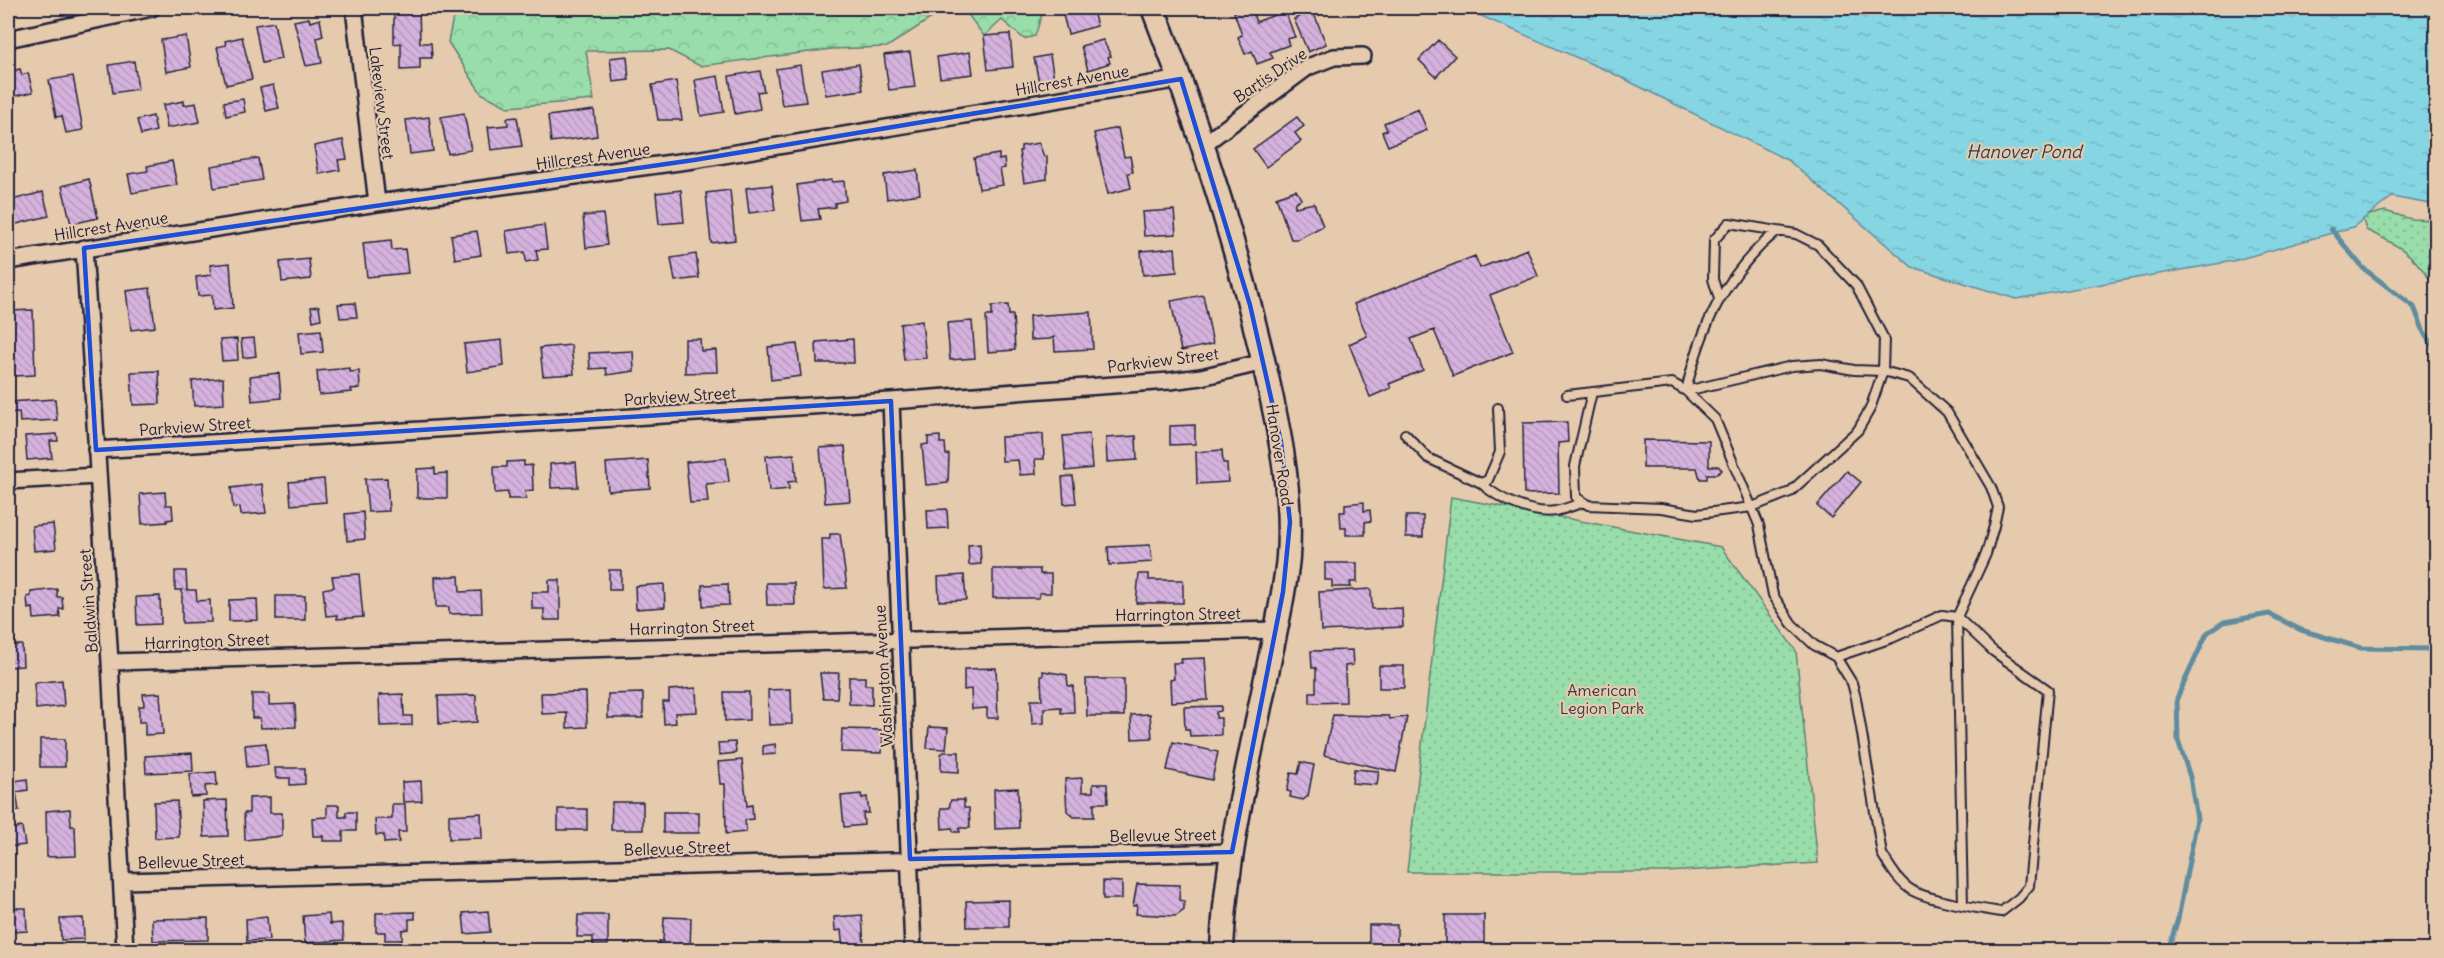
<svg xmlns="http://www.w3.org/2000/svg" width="2444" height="958" font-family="Delius,sans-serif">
	<defs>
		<pattern id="forest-crowns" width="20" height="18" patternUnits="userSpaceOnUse" patternTransform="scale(1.5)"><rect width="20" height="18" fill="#98ddaa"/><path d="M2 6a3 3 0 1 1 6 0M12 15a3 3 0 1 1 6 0" fill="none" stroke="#83bd93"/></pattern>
		<pattern id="park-dots" width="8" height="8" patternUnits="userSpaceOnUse" patternTransform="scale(1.5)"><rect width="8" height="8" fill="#98ddaa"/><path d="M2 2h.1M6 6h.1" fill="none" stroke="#83bd93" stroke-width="1.8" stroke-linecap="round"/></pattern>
		<pattern id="water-ripples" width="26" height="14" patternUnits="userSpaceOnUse" patternTransform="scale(1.5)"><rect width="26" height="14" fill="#86d5e2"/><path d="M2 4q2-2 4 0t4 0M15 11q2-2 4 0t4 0" fill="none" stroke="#73b7c3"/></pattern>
		<pattern id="building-back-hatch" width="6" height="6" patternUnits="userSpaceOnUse" patternTransform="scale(1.5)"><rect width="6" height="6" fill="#d5b2dd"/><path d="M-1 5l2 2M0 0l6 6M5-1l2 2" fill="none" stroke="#b799bf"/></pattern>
	</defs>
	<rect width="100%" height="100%" fill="#e6caad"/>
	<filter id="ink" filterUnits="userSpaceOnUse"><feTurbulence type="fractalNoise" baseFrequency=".0167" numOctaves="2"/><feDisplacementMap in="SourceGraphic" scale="12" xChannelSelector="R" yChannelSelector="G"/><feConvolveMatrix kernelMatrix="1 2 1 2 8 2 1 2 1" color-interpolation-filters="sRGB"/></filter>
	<g filter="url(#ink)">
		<path fill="url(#forest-crowns)" stroke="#5d8072" stroke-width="1.5" d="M455,8h492l-60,39 -55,2 -132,17 -31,-16 -83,1 8,49 -86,7 -27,-14 -33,-51z
			M963,8h81l-9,28 -11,3 -22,-19 -18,16z"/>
		<path fill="url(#park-dots)" stroke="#5d8072" stroke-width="1.5" d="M2385,211l26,8 25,1v68c-23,-34 -33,-41 -70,-58l-4,-13z
			M1451,497l270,50 75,104 22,212 -153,9h-258z"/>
		<path fill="url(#water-ripples)" stroke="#5e8d9f" stroke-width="1.5" d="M1463,8h973v197l-44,-8 -39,30 -120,34 -217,38 -104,-32 -123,-106 -179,-89z"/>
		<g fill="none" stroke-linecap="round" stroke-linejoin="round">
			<path stroke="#5e8d9f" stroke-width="5" d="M2331,229l32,39 51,39 9,23 13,20
				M2435,648l-3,50 4,37
				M2168,950l10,-31 19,-100 -7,-42 -12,-37 -1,-42 30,-65 17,-11 45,-8 32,16 60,18 73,1"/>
		</g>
		<path fill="url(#building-back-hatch)" stroke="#22223b" stroke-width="1.5" d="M394,8h25l1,35h11l1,15h-12v11l-19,1v-27l-7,1z
			M1074,8h18l5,18 -29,8 -6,-23z
			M1245,8h6l5,14 29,-11 10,26 -8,2 2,6 -19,7 3,6 -16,6 -5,-13 -7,3 -7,-17 4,-2 -8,-23z
			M1313,11l13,33 -18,8 -14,-33z
			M309,18l1,4 10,-3 3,17 -6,2 5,25 -16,3 -12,-45z
			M274,22l7,37 -19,4 -7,-38z
			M1010,34l3,33 -25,3 -4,-34z
			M186,36l5,31 -25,5 -5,-32z
			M242,37l10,42 -26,6 -9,-38 9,-2 -1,-4z
			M1103,40l8,16 -3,1 2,6 -22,7 -7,-24z
			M1438,40l17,16 -19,21 -17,-17z
			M910,52l5,35 -26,3 -5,-35z
			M970,52l3,22 -33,4 -3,-21z
			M1050,55l4,24 -15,3 -5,-24z
			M627,56l2,24 -16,2 -3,-24z
			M134,61l4,28 -25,4 -4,-28z
			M859,64l4,26 -37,5 -4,-25z
			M800,65l6,37 -24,3 -6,-36z
			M20,69l2,6 6,-2 5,19 -22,5 -3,-25z
			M760,71l4,20 -7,1 3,17 -25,5 -6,-38z
			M73,76l10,54 -17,3 -4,-17 -6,1 -7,-37z
			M718,76l6,36 -23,4 -6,-36z
			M676,81l6,39h-24l-6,-35z
			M273,85l6,23 -13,3 -6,-23z
			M243,99l2,13 -19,4 -2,-14z
			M184,101v4l12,-2 4,19 -33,6 -4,-23z
			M1418,109l9,21 -39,16 -6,-14 5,-2 -3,-7z
			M594,110l3,26 -46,6 -3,-26z
			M464,113l7,37 -23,4 -7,-37z
			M153,116l3,15 -15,4 -4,-15z
			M429,117l4,34 -23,3 -4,-34z
			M517,117l5,29 -31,4 -3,-23 20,-2 -1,-7z
			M1297,117l7,9 -9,7 6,8 -35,26 -13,-18z
			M1118,128l6,29 6,-1 3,16 -5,1 3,15 -23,6 -14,-61z
			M343,140l4,19 -9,1 2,10 -21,4 -5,-28z
			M1039,143l5,14 3,-1v23l-23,4 -5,-32h2v-5z
			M999,154v6l5,-1 1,9 -5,1 3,16 -24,4 -5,-31z
			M258,158l4,22 -48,8 -3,-22z
			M172,161l5,24 -45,8 -4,-19 20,-3 -1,-5z
			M917,170l3,24 -33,5 -3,-24z
			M89,179l9,39 -27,6 -9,-38z
			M831,180l1,2 12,-1 2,20 -11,2v4l-17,2 2,10 -18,2 -5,-36z
			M772,185l3,25 -26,3 -3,-25z
			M681,190l3,32 -25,2 -3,-31z
			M730,190l5,50 -24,3 -5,-50z
			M1296,190l5,9 -6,3v5l19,-4 9,23 -25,13h-7l-15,-42z
			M43,192l6,24 -41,10v-25z
			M1174,210l2,24 -32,2 -2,-24z
			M603,214l4,31 -21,3 -3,-32z
			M544,225l3,24 -11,1 2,10 -12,2 -1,-10 -16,2 -3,-23z
			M477,231l4,24 -26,4 -4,-24z
			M391,240l1,10 13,-1 3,24 -41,4 -4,-34z
			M1175,248l2,24 -34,3 -2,-24z
			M1527,249l11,27 -48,19 23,57 -60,24 -19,-46 -23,9 12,31 -34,14 2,4 -21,9 -21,-53 18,-8 -13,-32 121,-48 5,12z
			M696,254l3,24 -24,3 -4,-23z
			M309,259l2,20 -29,3 -2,-20z
			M230,263l3,45 -20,2 -1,-15 -14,1 -2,-19 15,-2 -1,-10z
			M150,288l5,39 -24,3 -5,-39z
			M1203,295l10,49 -32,7 -10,-50z
			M355,303l2,14 -17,1 -2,-14z
			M1008,305l1,10h4l2,35 -27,2 -2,-36h6v-10z
			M319,306l2,13 -8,2 -2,-14z
			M33,310l2,65 -22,1 -3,-65z
			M1091,312l2,37 -38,2 -1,-14 -4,2 -20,1 -1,-24z
			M922,321l4,37 -22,2 -4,-36z
			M972,321l3,37 -25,2 -3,-37z
			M321,330l2,22 -22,2 -2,-22z
			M254,338l2,18 -13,2 -2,-19z
			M237,339l1,21 -16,1 -2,-21z
			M685,339h15l1,12 15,-1 1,22 -32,1z
			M853,339l1,24h-37l-1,-21z
			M502,340l2,26 -37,6 -3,-28z
			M797,344l4,32 -30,4 -3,-33z
			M571,345l3,29 -31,2 -3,-28z
			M633,351l1,20 -27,4 -1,-7 -16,1 -1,-16z
			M350,368v4l9,-1 1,17 -9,1 1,3 -33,3 -2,-24z
			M159,371l1,33 -27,1 -2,-33z
			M279,373l2,25 -29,3 -2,-25z
			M223,378l1,26 -30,2 -2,-25z
			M55,399l2,21 -37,2 -1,-10 -9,1 -1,-11z
			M1567,422l1,20 -10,1 1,50 -35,1 -1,-71z
			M1195,425v19l-25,1v-19z
			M57,434l1,7h-8l2,17 -25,2 -2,-24z
			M1043,434l1,25h-9l1,15 -16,1 -2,-15 -16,1 -1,-24z
			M1089,434l3,34 -26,3 -3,-35z
			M940,436v7h5l1,12 3,-1 -1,29 -22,2 -4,-40 6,-1v-7z
			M1136,436l1,24 -30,2 -1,-24z
			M1643,440l66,1v25h9l4,4 -5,4h-10v5h-7l-3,-11h-54z
			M845,446l5,55 -25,2 -5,-55z
			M1222,450l1,13h4l1,19 -31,2 -1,-32z
			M794,454l2,27 -8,1 1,7 -20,2 -3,-35z
			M726,458l3,24 -23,2 2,18 -18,1 -4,-41z
			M648,460l2,28 -42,3 -2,-28z
			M524,461v5l8,-1 1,25 -8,1 1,8h-18v-7l-13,1 -1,-26h13v-5z
			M576,462l2,25 -27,1 -1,-24z
			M435,468v6l12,-1v25h-30v-29z
			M1847,471l14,11 -30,36 -14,-12z
			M1073,476l3,27 -12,1 -2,-27z
			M387,478l2,33 -21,1 -3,-33z
			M324,479l2,23 -35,3 -2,-23z
			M262,484l4,29 -25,2 -1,-8 -7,1 -2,-20z
			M165,492l1,13h6l1,14 -6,1v2l-25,2 -2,-30z
			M1364,502v9l6,-1 1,11 -6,1v13h-19v-7h-5l-1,-16h5v-8z
			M947,509l1,19 -20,1 -1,-19z
			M363,512l2,27 -18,2 -2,-27z
			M1406,516h17v21h-17z
			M53,524l3,25 -22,2 -2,-25z
			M830,534h10l7,54 -23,1 -2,-50h8z
			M980,544l1,20 -12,1 -1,-20z
			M1150,545l2,17 -43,3 -1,-18z
			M1325,563h32v19h-7l1,5h-19v-7h-7z
			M993,569h47v5h11v19h-12v5h-46z
			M609,570h12v20h-12z
			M175,571h11l1,19h9l1,11 13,-1 1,22 -29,1v-33h-7z
			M359,574l4,43 -26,2v-4l-11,1 -3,-27 11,-2 -2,-11z
			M1139,574h10v6h34v23h-47z
			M964,575l2,25 -27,1 -1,-24z
			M459,576l1,16 21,-1 1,22 -33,1v-7h-13l-1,-30z
			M549,580h11v40h-16v-11h-12v-17h17z
			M766,583h28l1,22h-28z
			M664,584l1,23 -29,2 -1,-23z
			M728,584l1,21 -26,1 -1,-21z
			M57,589v8h5l1,12h-4l1,8 -26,2 -1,-11 -5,1 -1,-12 4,-1v-4z
			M1371,589l1,20 30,-1 1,19 -82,4 -2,-39z
			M160,596l1,28 -24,1 -1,-28z
			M276,596h29v24h-29z
			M257,599l1,21 -29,1v-21z
			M8,645h14l1,21 -15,1z
			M1352,650l1,15 -8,1 1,36 -36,1v-11h6v-24h-4l-1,-17z
			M1205,658l3,42 -37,2 -1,-22 4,-1 -1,-16h9l-1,-4z
			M1379,666h25v22h-25z
			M996,668l2,50h-11v-10l-15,1 -1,-20 -7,1v-21z
			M1043,671l24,4 1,11h5l1,26 -13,1v-6l-17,1v15l-12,1 -1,-24h11l-1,-24h2z
			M820,673h19l-2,25h-14z
			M849,677h16v8h7v20l-23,-1z
			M1086,679h38v37h-37z
			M62,680l2,26 -28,3 -2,-26z
			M696,688l1,24 -22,1 1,10 -12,1 -1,-22h6v-12z
			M791,689l1,35 -23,1 -1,-35z
			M586,692l1,35 -20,1v-15l-25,1 -1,-21z
			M724,692h25v28l-24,1z
			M160,693l3,41 -18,1v-13h-6v-16h5l-1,-12z
			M643,693v25h-35v-24z
			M252,694h17v11l26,-1 1,23 -35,1 -1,-10h-8z
			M403,694l1,22h8v9l-32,1 -1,-31z
			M476,695l1,27 -38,2 -1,-28z
			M1221,706v5l-5,1v6h5v17l-31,1 -1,-7h-4l-1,-22z
			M1150,714l2,24 -20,1 -1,-24z
			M1333,715l56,1 1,3 17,-2 -11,55 -72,-17z
			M929,727l19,1 -2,21 -19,-1z
			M842,729l41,1 -1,23 -41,-1z
			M40,739h25v28h-25z
			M735,742l1,11 -17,2 -1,-12z
			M1173,742l45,10 -6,28 -45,-10z
			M266,743l2,22 -21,2 -2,-22z
			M775,744l1,10 -13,1v-9z
			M944,752h15v20l-18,-1v-17z
			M192,753l1,18 -47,2 -1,-17z
			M742,760l5,46 5,-1 1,14 -8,1 1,12 -20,2 -1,-50h-5l-2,-22z
			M1301,762l13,3 -6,31 -5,4 -13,-3 1,-5 -4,-1 4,-18 7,1z
			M275,768h30v16l-15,1v-7h-14z
			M1354,769l25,2 -2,14 -25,-2z
			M216,772l1,13 -12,1 1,10 -15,1 -1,-23z
			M1082,778v14h11v-8h14l1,19h-14v14h-20l-7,-6 -2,-32z
			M27,779l1,11 -12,2 3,19 -11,2v-31z
			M421,781l1,20 -19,1 -1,-20z
			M1018,788l1,40 -24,1 -1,-40z
			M861,794l1,4 5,-1 2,16h-6l1,12 -20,2 -3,-31z
			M270,797v16h12v23l-37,4 -1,-27h5v-15z
			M227,800l1,36 -24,1 -1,-36z
			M951,800h13v8h5l1,20h-11l1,4h-6l-2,-4 -10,1 -1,-21h8z
			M177,801l2,36 -24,1 -1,-36z
			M612,802h31v28h-32z
			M392,804h13l1,28h-8l1,10 -15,1v-8h-8l-1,-16h17z
			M327,805h12v12h7v-5h10v19h-13v10h-20v-5h-10l-1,-18 15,-1z
			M70,809l1,17h4l1,30 -29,1 -1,-46z
			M558,809h29v21h-29z
			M663,812h36v21h-36z
			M481,813l1,25 -33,1v-24z
			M22,827l3,18 -17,2v-18z
			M1103,881l19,1v17h-19z
			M1137,884l43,1 -1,15 5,1v9l-8,6 -40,-2 1,-9 -4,1z
			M1009,900v27h-42l-1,-26z
			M11,908h15l1,23 -15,1z
			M488,911l2,21 -25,2 -2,-21z
			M415,912v7h-6v10l-7,1v10h-17v-8h-9v-19z
			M329,914l1,10 12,-1 2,17 -39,3 -2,-27z
			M578,915h30v30h-15v-8h-16z
			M862,915l2,33 -21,1 -2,-19 -6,1 -1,-14z
			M1445,915h39v35h-39z
			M267,917l2,23 -22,1 -1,-22z
			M664,917l27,1 -1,32h-31v-9h4z
			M83,918l1,21 -23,1 -1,-21z
			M208,918v22l-55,1 -1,-22z
			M1369,925h28v25h-28z"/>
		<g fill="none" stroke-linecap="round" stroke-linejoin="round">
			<g stroke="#22223b" stroke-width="12">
				<path id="service" d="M1777,231c-52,43 -76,96 -91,160l106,-25 29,-2 33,6 29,1 26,7 38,34 44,75 7,20 -4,19 -8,28 -29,63 6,288
					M1592,392l-17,74 1,31 12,8 73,3 36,6 55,-7 38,-15 68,-62 12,-21 13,-38 1,-32 -28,-54 -38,-40 -22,-11 -67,-11 -15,17 -1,39 6,20
					M1567,395l105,-12 14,8 29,28 44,106 14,70 19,29 22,21 22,12 56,-19 50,-23 15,2 36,34 55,39 -19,196 -10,12 -18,14c-21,-3 -71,-12 -88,-21 -14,-8 -23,-24 -31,-37l-26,-156 -4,-15 -16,-26
					M1405,434l23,24 53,25 7,-3 12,-28 -2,-44
					M1481,483c17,16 51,32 75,28 10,-2 19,-6 28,-9"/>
			</g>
			<g stroke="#22223b" stroke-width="20">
				<path id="minor" d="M354,8l23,195
					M8,39l144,-31
					M1204,144l104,-77 26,-10 29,-1
					M84,248l26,414 15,288
					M8,261l369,-58 317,-43 487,-81
					M891,401l22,549
					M96,450l795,-49 279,-20 31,-4 63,-15
					M8,481l89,-5
					M110,662l1166,-32
					M123,881l1109,-29"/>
			</g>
			<g stroke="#22223b" stroke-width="27">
				<path id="secondary" d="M1153,8c44,112 80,225 108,343 16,68 32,136 27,206 -3,34 -11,68 -18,101 -19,96 -44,194 -48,292"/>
			</g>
			<use href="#service" stroke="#e6caad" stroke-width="8"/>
			<use href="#minor" stroke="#e6caad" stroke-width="15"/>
			<use href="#secondary" stroke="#e6caad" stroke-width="22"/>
		</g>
	</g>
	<path fill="none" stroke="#1d4ed8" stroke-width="4.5" stroke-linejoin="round" d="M1181,79l69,226 31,137 9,80 -7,70 -51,260 -322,7 -19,-458 -795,49 -12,-202 610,-88z"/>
	<g text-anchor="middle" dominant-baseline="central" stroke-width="4.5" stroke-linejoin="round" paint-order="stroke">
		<g font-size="16" fill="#22223b" stroke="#e6caad">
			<text transform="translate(1270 75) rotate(-34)">Bartis Drive</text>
			<text transform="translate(1072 80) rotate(-10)">Hillcrest Avenue</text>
			<text transform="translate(382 103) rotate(83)">Lakeview Street</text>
			<text transform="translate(593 156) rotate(-8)">Hillcrest Avenue</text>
			<text transform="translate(111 226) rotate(-9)">Hillcrest Avenue</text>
			<text transform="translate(1163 360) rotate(-7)">Parkview Street</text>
			<text transform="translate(680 396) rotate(-4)">Parkview Street</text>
			<text transform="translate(195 426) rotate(-4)">Parkview Street</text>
			<text transform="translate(1280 455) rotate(81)">Hanover Road</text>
			<text transform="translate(88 601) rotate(-94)">Baldwin Street</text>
			<text transform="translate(1178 614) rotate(-1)">Harrington Street</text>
			<text transform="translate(692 627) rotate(-2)">Harrington Street</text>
			<text transform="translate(207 641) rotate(-2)">Harrington Street</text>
			<text transform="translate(883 676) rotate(-93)">Washington Avenue</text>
			<text transform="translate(1163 835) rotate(-1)">Bellevue Street</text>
			<text transform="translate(677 848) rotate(-2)">Bellevue Street</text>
			<text transform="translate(191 861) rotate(-2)">Bellevue Street</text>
		</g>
		<g font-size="16" fill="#343e4c" stroke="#e6caad">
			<text x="1602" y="690">American<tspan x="1602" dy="18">Legion Park</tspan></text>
		</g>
		<g font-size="18" font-style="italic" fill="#313d54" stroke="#e6caad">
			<text x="2024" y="151">Hanover Pond</text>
		</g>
	</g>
	<rect width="2444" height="958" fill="none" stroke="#e6caad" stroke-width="30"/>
	<rect x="15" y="15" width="2414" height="928" fill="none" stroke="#22223b" stroke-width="2" filter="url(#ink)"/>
</svg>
